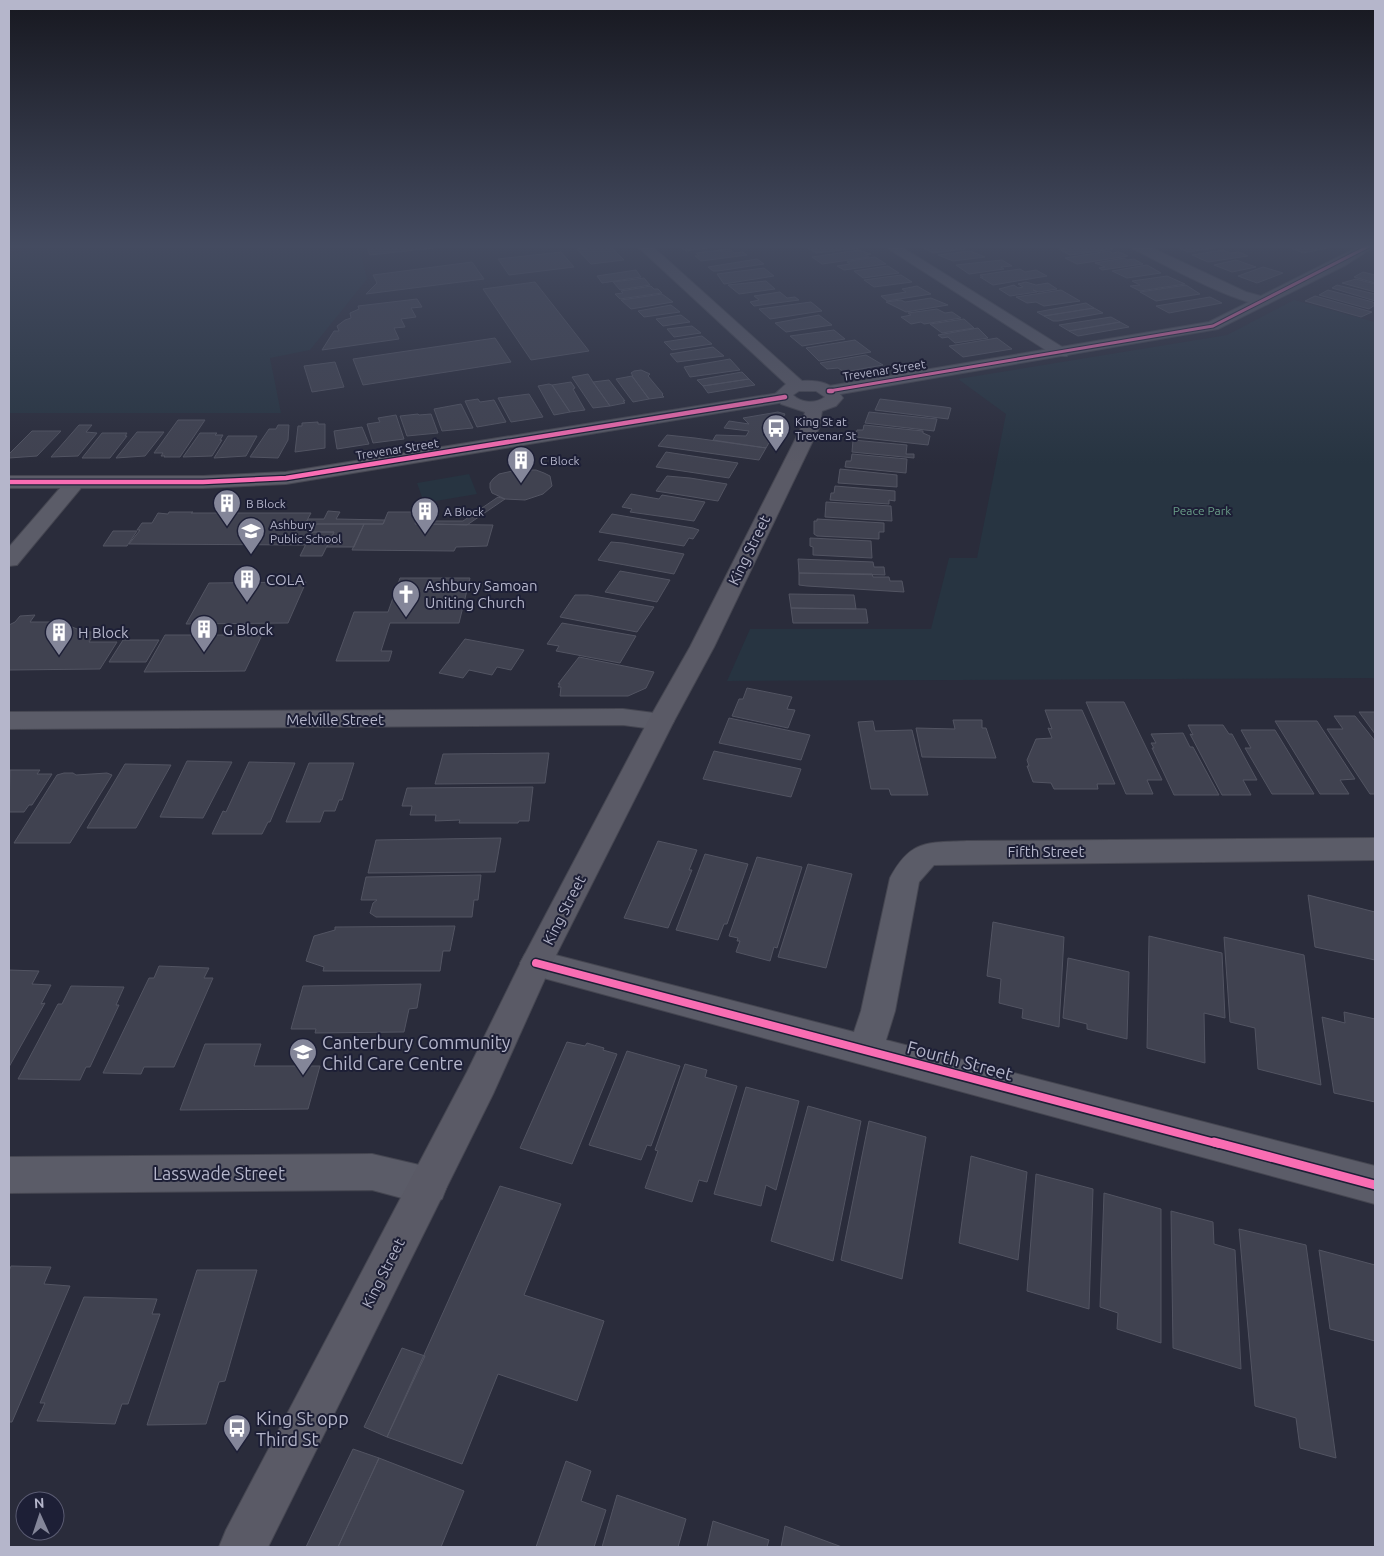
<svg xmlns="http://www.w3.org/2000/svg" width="1384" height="1556" font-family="Ubuntu,sans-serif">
	<rect width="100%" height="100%" fill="#2a2c3b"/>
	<path fill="#273441" d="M48,246h311l8,33 -57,71 -40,8 11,55h-272v-158z
		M1294,300l81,22v356l-648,3 23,-52h181l18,-71h28l29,-144 -48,-35 269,-44z
		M469,474l8,20 -53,9 -7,-20z"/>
	<path fill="#404250" stroke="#525462" d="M366,246h85l-81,9z
		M602,246h8l14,14 -33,4 -14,-15z
		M686,246h36l-36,5 -5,-4z
		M817,246h40l3,2 -44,5 -8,-5z
		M921,246h39l5,3 -32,4z
		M1082,246h25l6,3 -43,6 -11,-6z
		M1175,246h42l3,1 -32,5z
		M1337,246l-34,7 -14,-6 5,-1z
		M730,249l4,4 9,-1 4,3 -46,6 -6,-5h4l-3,-3z
		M859,250l12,4 -5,1 3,2 -47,7 -10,-7z
		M1223,250l7,3 9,-1 9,4 -40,6 -16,-7z
		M970,251l15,6 -32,4 -15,-6z
		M1109,251l3,2 7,-1 9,4 -51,8 -12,-6z
		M561,252l13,15 -65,8 -11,-16z
		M875,257l11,7 -42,6 -7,-4 13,-2 -3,-2 3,-1z
		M1124,258l3,2 7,-1 9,5 -41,6 -3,-2 6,-1 -10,-4z
		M757,259l7,5 -46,7h-5l-5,-4z
		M1002,260l10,6 -11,1 3,2 -35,5 -13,-9z
		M1236,260l20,7 -24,5 -18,-7z
		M472,262l12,17 -118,15 11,-11 -4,-8z
		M1147,265l14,8 -34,5 -15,-7z
		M888,266l11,7 -36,5 -9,-7z
		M1263,267l20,6 -26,10 -19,-7z
		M764,268l10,8 -50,8 -7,-10z
		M1020,269l5,3 11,-2 11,6 -54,9 -13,-8h3l-3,-2z
		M636,270l5,7 -39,6 -5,-7z
		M1363,272l12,3v8l-21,-6z
		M901,275l11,7 -38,5 -10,-7z
		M1167,276l18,8 -45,7 -10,-5 10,-1 -8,-4z
		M644,278l6,7 -30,5 -7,-8z
		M1356,279l19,5v8l-33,-9z
		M766,281l9,8 -36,5 -11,-9z
		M535,282l54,69 -58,9 -48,-71z
		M1026,282l10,3 12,-2 9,6 -18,3 -6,-2 4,2 -27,4 -11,-7 15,-4 4,3 5,-1 -5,-3z
		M1186,285l14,9 -44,7 -16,-9z
		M1337,285l38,9v7l-43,-13z
		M651,286l3,3h4l4,4 -42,6 -5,-5 8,-1 -2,-2z
		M917,286l14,8 -44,7 -6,-5 25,-4 -4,-3z
		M1061,290l19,11 -36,5 -8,-4 -9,1 -11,-6z
		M1328,290l45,12 2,3 -6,4 -50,-14z
		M780,292l7,6 8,-1 4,3 -45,6 -4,-4 9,-2 -5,-4z
		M662,294l11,8 -42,7 -10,-9z
		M1315,296l57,16 -11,5 -56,-16z
		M1210,297l12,6 -53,10 -13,-7z
		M931,298l17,7 -42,7 -20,-10 15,-2 4,2z
		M417,299l5,8 -11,1 5,9 -15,2 4,8 -11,1 5,11 -77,11 12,-19h5l-2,-5 8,-6 6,-2 -1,-5 9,-4 -1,-3z
		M811,302l11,9 -52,8 -11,-10z
		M1086,303l8,5 -50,8 -7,-4z
		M671,305l9,7 -36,5 -6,-6z
		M1094,308l9,5 -45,8h-5l-9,-5z
		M937,309l8,4 7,-1 9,6 -37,6 -3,-2 -10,2 -10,-7 10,-2 -3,-2z
		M681,315l9,7 -27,4 -7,-7z
		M819,315l13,10 -46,7 -11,-9z
		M1111,317l9,5 -51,9 -10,-6z
		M964,319l10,9 -32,5 -12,-9z
		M1120,322l9,5 -51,9 -9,-5z
		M692,326l9,7 -27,4 -7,-8z
		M978,328l10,10 -33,5 -7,-6 -6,1 -4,-3z
		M834,330l11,9 -43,7 -12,-10z
		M702,336l10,8 -40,6 -8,-8z
		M495,338l16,24 -148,23 -10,-26z
		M997,338l15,11 -49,8 -14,-11z
		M855,340l16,12 -52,9 -13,-13z
		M713,347l11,9 -47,6 -7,-8z
		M866,355l17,10 -39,7 -6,-4 -11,1 -7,-6z
		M730,359l10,11 -50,7 -6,-10z
		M335,362l9,25 -32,5 -8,-26z
		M641,370l9,4 -2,2 15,18 -1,1 2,2 -15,2 -17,-23h1l-2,-3 3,-2z
		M742,372l7,7 -46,7 -6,-6z
		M588,374l5,8 17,24 -17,2 -21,-31z
		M632,376l17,23 -16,3 -17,-23z
		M749,379l6,6 -47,8 -5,-7z
		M609,380l16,21h-2l2,2 -15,3 -17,-24z
		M571,382l4,6 -2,1 12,21 -15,2 -18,-27z
		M549,384l3,1 18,27 -16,3 -16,-29z
		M529,394l14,23 -32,5 -13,-24z
		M478,399l2,3 14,-2 12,22 -29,5 -12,-26z
		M880,399l65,8 6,1 -3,11 -73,-9z
		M461,404l12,24 -31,3 -8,-22z
		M778,412l7,2 -19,34 -53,-8 3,-5 30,1 3,-5 -25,-3 5,-7 20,3 -6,-6z
		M869,412l68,7 -3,12 -69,-8z
		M418,414l1,1 12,-1 7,19 -31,3 -7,-20z
		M396,415l8,24 -31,4 -6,-19 13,-2 -2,-4z
		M178,420h27l-25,37h-16l1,-1h-4l2,-3h-9z
		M318,422v2h7v24l-30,4 3,-26h4v-3z
		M79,425h13l-6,7 11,1 -19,23 -27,1z
		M278,425h11l-1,15 -10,18 -28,-1 19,-28h7z
		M864,425l59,6v2l7,3 -2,9 -73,-8 2,-7h6z
		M362,427l7,17 -32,5 -3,-18z
		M32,431h29l-24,25 -28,2v-4z
		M137,432h27l-19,24 -29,2z
		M102,433h25l-2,3h2l-17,22h-28z
		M200,433h17l-2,2h8l-3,5h2l-10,16 -29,1z
		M667,435l28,3 71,10 -7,12 -101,-14z
		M228,436h29l-11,20 -32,2z
		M853,440l54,5 -1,9h8v4l-62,-6z
		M666,452l72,11 -9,15 -73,-11z
		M852,454l55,5 -1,14 -61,-6 1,-6h5z
		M840,469l57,6v12l-59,-4z
		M517,470h19l8,3 6,3 2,10 -9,8 -18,6 -20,-1 -13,-6 -2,-5v-5l3,-4 6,-5z
		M667,476l23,2 37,6 -9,17 -62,-10z
		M835,486l60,5v10l-6,-1v4l-59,-4 1,-7h3z
		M631,494l28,5 3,-4 43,7 -11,19 -64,-9 2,-3 -10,-2z
		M498,497l7,2 -38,26 -36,-1 1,-3h31z
		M826,502l65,4 1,15 -67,-4z
		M328,511l12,1 -4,7 49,1 -2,4h-78l3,-5h16z
		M169,512h24l-2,1h120l-6,11h11l-11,21 -176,-1 11,-14h-3l5,-7h10l6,-10 10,1z
		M388,512h31l-4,12 78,1 -6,21 -31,1 -2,4 -102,-1 12,-26h19z
		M612,514l81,14 6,2 -6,9 -4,-1 -5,8 -85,-14z
		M817,519l67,4v9h-5v7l-62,-3 -3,-2v-13h3z
		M316,524h48l-10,23h-27l7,-15h-22z
		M113,531h24l-10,15h-24z
		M312,532h22l-12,24h-22z
		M810,538l61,3 1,17 -59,-3v-8l-3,-1z
		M611,542l12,1 61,11 -10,20 -76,-14z
		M798,559l75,3 1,5h10l1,8 -86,-2z
		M620,571l50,9 -13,22 -52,-10z
		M799,573l73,1 1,3h16l1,4h12l2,11 -97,-6 -8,-1z
		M400,578h70l-11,45h-69l-9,28h11l-3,10h-53l18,-49h34z
		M306,582l-18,41 -102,1 23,-41z
		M789,594l65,1 2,14 -65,-1z
		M575,595h13l66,12 -17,25 -77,-15z
		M791,608l75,1 2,14h-75z
		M35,615l-5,7h29l26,10h10l-6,10h28l-17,27 -91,1v-45l6,-3 5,-6z
		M562,623l74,13 -16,27 -64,-12 3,-5 -12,-2z
		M165,635h97l-17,36 -101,1z
		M465,639l59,11 -13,20 -14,-3 -5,8 -23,-5 -6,8 -24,-5z
		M123,640h36l-13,22h-37z
		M579,657l75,15 -8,16 -18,8h-68l1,-9h-3l2,-3h-2z
		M747,688l45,9 -5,12 8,1 -7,18 -56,-12 7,-17h4z
		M1086,702h38l38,78h-15l6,14h-27z
		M1045,710h37l33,74h-18l1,5h-44l-3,-6 -18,-1 -6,-16h2l-2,-6 9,-21 16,-1 -4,-10 4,1z
		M1359,712h16v22z
		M1334,716h21l20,25v53h-5l-43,-65h16z
		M729,718l81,17 -9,25 -82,-17z
		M953,720h29v8h4l10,30 -74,-1 -6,-29 39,1z
		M873,721l2,10 37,-1 16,65h-37l-2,-6h-18l-13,-67z
		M1275,721h42l38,58 -15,1 9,14h-29z
		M1188,725h35l6,9h3l25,46h-14l8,15h-29l-32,-61 3,1z
		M1241,730h34l39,64h-42l-27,-46h6z
		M1183,733l7,14h3l26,48h-45l-22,-47h2l-3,-5h5l-5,-9z
		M714,751l87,18 -10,28 -88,-18z
		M549,753l-4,30 -110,1 8,-30z
		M187,761l45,1 -29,56 -43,-1z
		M249,762l46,1 -25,59h-2l-6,12h-50l11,-23 3,1z
		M309,763h45l-12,37h-3l-4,11h-11l-4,11h-34z
		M125,764l46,1 -35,63h-49z
		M10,770h30l-3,4h15l-20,31h-3l-5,7h-15z
		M64,773h9l3,2 31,-2 5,2 -42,68h-56l43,-68z
		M533,787l-4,34h-10l-1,2h-59l1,-3 -25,1 1,-6h-26l2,-9h-10l5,-18z
		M501,838l-6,34 -127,1 8,-33z
		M658,841l39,9 -8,20h3l-24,58 -44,-10z
		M705,854l43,10 -21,60h-3l-6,16 -42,-10z
		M757,857l45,10 -25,81 -3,-1 -4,14 -34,-9 4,-11h-3l1,-3 -9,-2z
		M808,864l44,10 -26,94 -48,-11z
		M481,875l-3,25h-4l-2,17h-96l-6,-4 3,-10 4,-3h-16l5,-23z
		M1308,895l67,17v48l-60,-13z
		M993,922l71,15 -5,90 -37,-9 1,-9 -24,-6 2,-24 -14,-3z
		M455,926l-5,25h-7l-3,20h-117l1,-4 -18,-6 8,-25 21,-6v-3z
		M1149,936l73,17 3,65 -21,-5 1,50 -58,-15z
		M1224,937l80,18 17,130 -63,-16 -3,-41 -25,-6z
		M1068,958l61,14 -2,67 -40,-10v-5l-24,-6z
		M159,966l50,2 -5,10h9l-39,89h-30l-3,7 -38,-1 46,-95h5z
		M9,970l30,1 -7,13 19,1 -10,19 4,-1 -36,64z
		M421,984l-4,24 -8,1 -5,23 -89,1 1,-4h-25l12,-43z
		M71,986l53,1 -8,18h3l-29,62h-4l-6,13 -62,-1 40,-75h4z
		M1344,1012l31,7v83l-41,-9 -12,-76 23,6z
		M567,1042l18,4 2,-3 17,5 -1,2 14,4 -45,110 -52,-16z
		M205,1044h56l-7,22h66l-12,43 -128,1z
		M627,1051l53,15 -29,80 -4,-1 -6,15 -52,-15z
		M685,1064l22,6 -2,7 32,9 -30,96 -8,-2 -7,22 -47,-14 13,-37 -3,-1z
		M746,1087l53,14 -23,89 -10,-5 -5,21 -47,-12z
		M808,1106l53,15 -28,140 -62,-20z
		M869,1121l57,16 -24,142 -61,-19z
		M971,1156l56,16 -9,88 -59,-17z
		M1036,1174l57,15 -4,120 -62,-18z
		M500,1186l61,18 -37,91 80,26 -27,80 -79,-27 -36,90 -75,-27z
		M1104,1193l57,16v134l-44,-14 1,-16 -18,-6z
		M1171,1211l42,11 1,22 21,6 6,119 -68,-21z
		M1239,1229l67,16 30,213 -36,-10 -4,-30 -41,-12z
		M1319,1250l56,15v76l-45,-12z
		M11,1266l40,1 -7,17 26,2 -58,136h-3v-151z
		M197,1270h60l-32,111 -6,1 -13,42 -59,1z
		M84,1297l73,2 -5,15h8l-32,90h-6l-7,20 -78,-3 8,-18h-5z
		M402,1348l23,8 -38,81 -23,-10z
		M353,1449l26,9 -41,89h-32z
		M379,1458l85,33 -23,56h-103z
		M566,1461l25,10 -10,30 25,9 -12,37h-58z
		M617,1495l69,24 -8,28h-76z
		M713,1521l56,19 -2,7h-60z
		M785,1526l57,21h-61z"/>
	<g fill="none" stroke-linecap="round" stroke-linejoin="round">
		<g stroke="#454651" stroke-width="2">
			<path id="minor" d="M884,246h16l167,104 2,3 -2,3h-12z
				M1131,246h17l98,46 22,6 2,3 -2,3c-22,6 -110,-43 -135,-55z
				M785,392l6,1 3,4 -3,4 -505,83 -83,4h-122l-64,77 -8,1v-19l51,-59h-51v-12h194l83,-4z
				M623,709l47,6 4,6 -4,6 -9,3 -38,-5 -614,4v-17z
				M1375,838v22l-441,5 -15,17 -24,129 -9,29 489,126v38l-839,-228 -11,-4 -5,-9 5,-9 11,-4 318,82 7,-21 29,-133c21,-39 37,-35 77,-37z
				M372,1154l56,13 14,6 5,13 -5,13 -14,6 -56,-15 -363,3v-36z"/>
		</g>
		<g stroke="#454651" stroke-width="2">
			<path id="tertiary" d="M1360,246h15l-29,19 -128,64 -389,67 -6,-1 -3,-4 3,-4 6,-1 380,-64z"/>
		</g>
		<g stroke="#454651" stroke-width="2">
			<path id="secondary" d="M637,246h15l150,135c17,-1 31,2 41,17l-7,8 -14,5 -3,17 -105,219 -40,74 -122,242 -59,131 -225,453h-49l7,-17 241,-458 58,-118 123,-233 42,-74 111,-219 4,-16 -24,-8 -6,-10 11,-10zM799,391h17l9,6c-10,7 -24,6 -32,-2z"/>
		</g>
		<use href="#minor" fill="#5b5c68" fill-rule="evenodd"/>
		<use href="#tertiary" fill="#5b5c68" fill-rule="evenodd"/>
		<use href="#secondary" fill="#5a5a66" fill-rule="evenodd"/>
		<g stroke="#1d1f36" stroke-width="5">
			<path id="cycleway-far3" d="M829,391l384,-65 156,-80"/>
		</g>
		<g stroke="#1d1f36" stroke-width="7">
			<path id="cycleway-far2" d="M829,391h3
				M9,482h194l83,-4 499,-81"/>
		</g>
		<g stroke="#1d1f36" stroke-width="11">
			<path id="cycleway-far1" d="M536,963l683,181"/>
		</g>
		<g stroke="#1d1f36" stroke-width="12">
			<path id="cycleway" d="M1214,1142l161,43"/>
		</g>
		<use href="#cycleway-far3" stroke="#f96db3" stroke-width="3"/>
		<use href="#cycleway-far2" stroke="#f96db3" stroke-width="4.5"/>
		<use href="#cycleway-far1" stroke="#f96db3" stroke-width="8"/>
		<use href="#cycleway" stroke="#f96db3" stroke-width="9"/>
	</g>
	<linearGradient id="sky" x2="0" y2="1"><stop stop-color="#171820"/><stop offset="0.53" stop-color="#444b60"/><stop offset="1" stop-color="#444b60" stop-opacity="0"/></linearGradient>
	<rect width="1384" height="464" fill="url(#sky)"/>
	<defs>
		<g id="bus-pin" transform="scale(1.4375)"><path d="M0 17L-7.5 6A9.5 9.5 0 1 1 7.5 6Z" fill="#848699" stroke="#1d1f36"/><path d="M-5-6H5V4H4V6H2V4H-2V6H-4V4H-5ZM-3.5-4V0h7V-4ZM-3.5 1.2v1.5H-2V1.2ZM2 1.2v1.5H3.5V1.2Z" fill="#fff"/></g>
		<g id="building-pin" transform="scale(1.4375)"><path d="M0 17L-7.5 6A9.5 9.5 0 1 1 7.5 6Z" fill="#848699" stroke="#1d1f36"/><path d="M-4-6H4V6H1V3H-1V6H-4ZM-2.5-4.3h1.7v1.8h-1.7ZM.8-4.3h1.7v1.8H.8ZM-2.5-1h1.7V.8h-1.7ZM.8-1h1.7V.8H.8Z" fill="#fff"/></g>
		<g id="school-pin" transform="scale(1.4375)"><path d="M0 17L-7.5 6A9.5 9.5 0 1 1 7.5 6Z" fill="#848699" stroke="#1d1f36"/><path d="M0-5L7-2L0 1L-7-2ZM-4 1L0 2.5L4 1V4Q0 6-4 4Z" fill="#fff"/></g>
		<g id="church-pin" transform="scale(1.4375)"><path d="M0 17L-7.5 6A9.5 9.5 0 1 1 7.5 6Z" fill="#848699" stroke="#1d1f36"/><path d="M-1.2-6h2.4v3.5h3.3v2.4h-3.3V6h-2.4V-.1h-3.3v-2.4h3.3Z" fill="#fff"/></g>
	</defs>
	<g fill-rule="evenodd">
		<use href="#bus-pin" x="776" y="428"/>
		<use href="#building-pin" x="521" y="460"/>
		<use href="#building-pin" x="227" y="503"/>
		<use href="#building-pin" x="425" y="511"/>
		<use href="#school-pin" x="251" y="531"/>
		<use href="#building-pin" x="247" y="579"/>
		<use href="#church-pin" x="406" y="594"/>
		<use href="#building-pin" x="204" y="629"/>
		<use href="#building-pin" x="59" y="632"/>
		<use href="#school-pin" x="303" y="1052"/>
		<use href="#bus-pin" x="237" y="1428"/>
	</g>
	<g text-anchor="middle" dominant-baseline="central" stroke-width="4" stroke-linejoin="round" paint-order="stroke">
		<g font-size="12" fill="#b5b6cb" stroke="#1d1f36">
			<text transform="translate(884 370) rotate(-9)">Trevenar Street</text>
			<text transform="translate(397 449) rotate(-9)">Trevenar Street</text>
		</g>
		<g font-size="12" fill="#b5b6cb" stroke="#1d1f36" text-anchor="start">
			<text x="795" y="421">King St at<tspan x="795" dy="14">Trevenar St</tspan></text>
			<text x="540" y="460">C Block</text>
			<text x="246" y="503">B Block</text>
			<text x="444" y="511">A Block</text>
			<text x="270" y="524">Ashbury<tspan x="270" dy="14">Public School</tspan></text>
		</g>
		<g font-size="12" fill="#6a9e88" stroke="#1d1f36">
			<text x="1202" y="510">Peace Park</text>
		</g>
		<g font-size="15" fill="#b5b6cb" stroke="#1d1f36">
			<text transform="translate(749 550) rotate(-64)">King Street</text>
			<text x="335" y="719">Melville Street</text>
			<text x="1046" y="851">Fifth Street</text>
			<text transform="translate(564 910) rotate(-63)">King Street</text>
			<text transform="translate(383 1273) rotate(-63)">King Street</text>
		</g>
		<g font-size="15" fill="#b5b6cb" stroke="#1d1f36" text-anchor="start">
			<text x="266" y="579">COLA</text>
			<text x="425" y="585">Ashbury Samoan<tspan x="425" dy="17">Uniting Church</tspan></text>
			<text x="223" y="629">G Block</text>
			<text x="78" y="632">H Block</text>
		</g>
		<g font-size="18" fill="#b5b6cb" stroke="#1d1f36" text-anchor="start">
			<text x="322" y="1042">Canterbury Community<tspan x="322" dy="21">Child Care Centre</tspan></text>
			<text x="256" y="1418">King St opp<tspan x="256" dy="21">Third St</tspan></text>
		</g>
		<g font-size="18" fill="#b5b6cb" stroke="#1d1f36">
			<text transform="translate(960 1060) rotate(15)">Fourth Street</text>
			<text x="219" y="1173">Lasswade Street</text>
		</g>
	</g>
	<rect width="1384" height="1556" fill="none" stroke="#b5b6cb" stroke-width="20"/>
	<g transform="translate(40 1516) rotate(357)"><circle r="24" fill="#1d1f36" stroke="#5a5b72"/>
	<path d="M0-4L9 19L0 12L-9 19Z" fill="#848699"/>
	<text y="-8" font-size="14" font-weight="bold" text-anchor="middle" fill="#b5b6cb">N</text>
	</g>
</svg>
